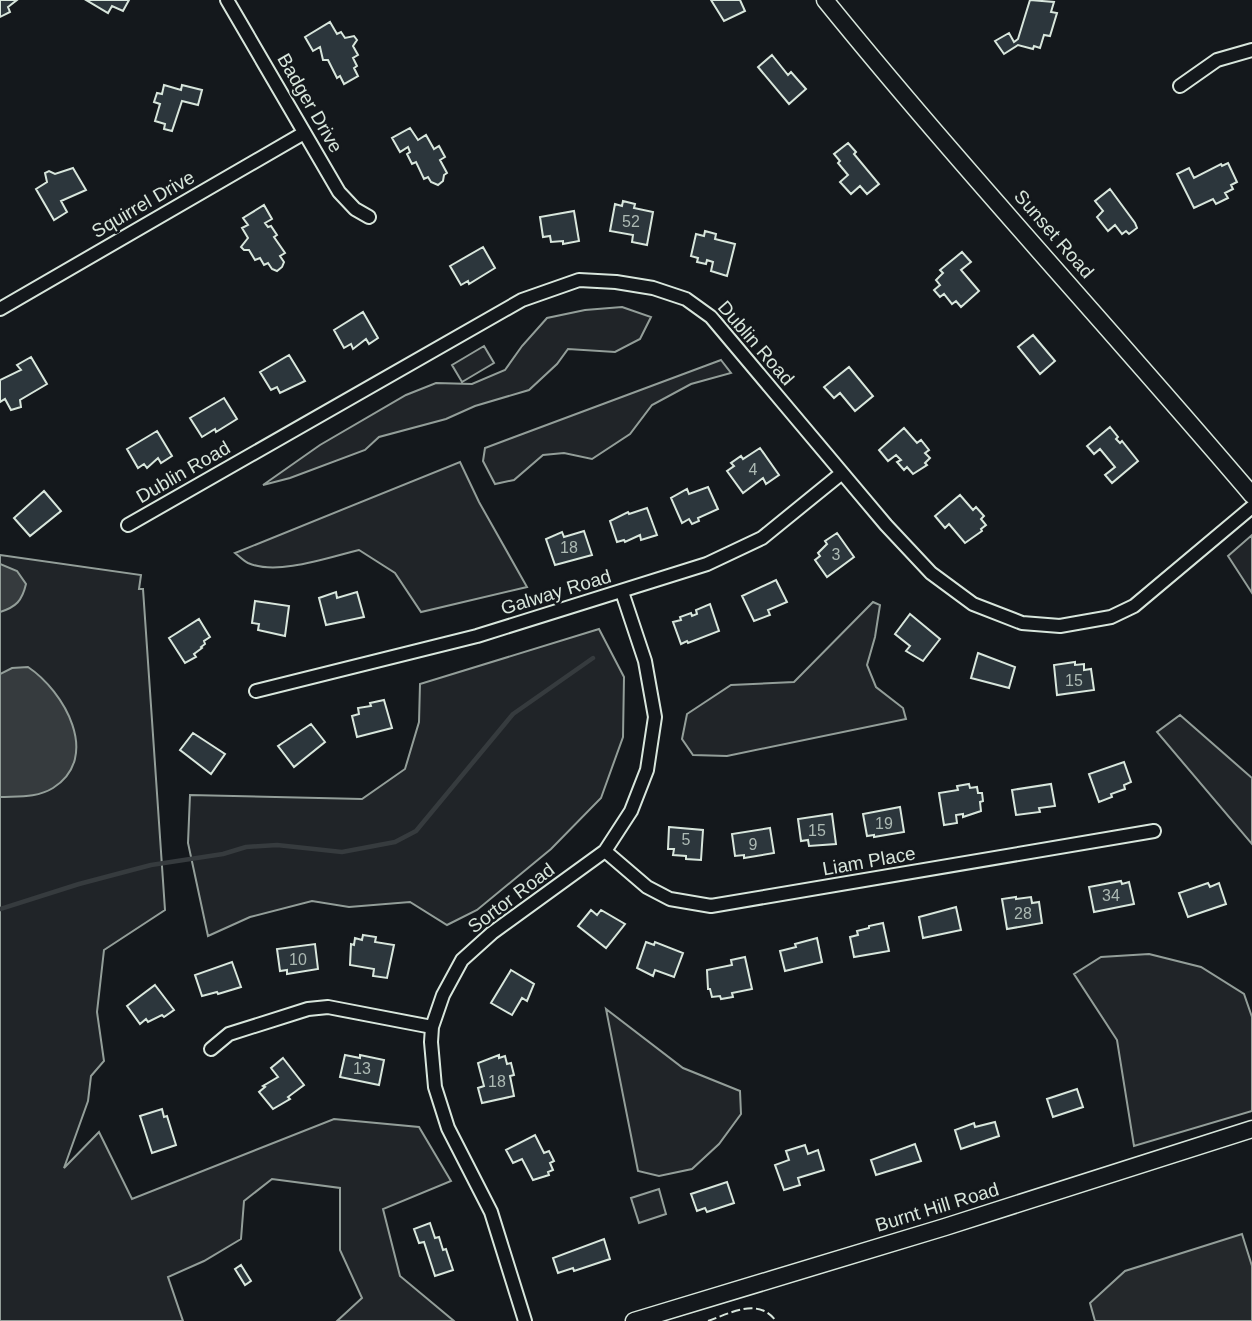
<svg xmlns="http://www.w3.org/2000/svg" width="1252" height="1321" font-family="Arial,sans-serif">
	<rect width="100%" height="100%" fill="#14181c"/>
	<path fill="#202428" stroke="#939e99" stroke-width="2" d="M622,307l29,10 -11,22 -25,13 -47,-3 -11,15 -28,26 -54,16 -29,13 -67,18 -14,13 -75,28 -27,7 57,-40 86,-50 30,-12 36,1 33,-14 17,-24 25,-28 38,-8z
		M484,346l10,17 -32,19 -10,-17z
		M721,360l10,13 -40,11 -39,21 -22,29 -38,25 -28,-6 -21,2 -29,25 -19,4 -12,-23 2,-13z
		M460,462l19,40 48,85 -106,25 -26,-39 -36,-23c-29,7 -82,26 -111,13 -4,-2 -9,-7 -13,-10z
		M1252,535v58l-24,-37z
		M0,555l141,20 -2,14h4l22,321 -61,40 -7,62 7,49 -13,15 -3,25 -24,67 35,-36 33,67 202,-80 85,8 32,54 -68,28 17,67 54,45h-117l25,-23 -22,-48v-62l-68,-9 -28,22 -3,38 -37,22 -36,16 15,44h-183z
		M873,602l7,3 -5,32 -8,28 9,22 27,21 3,11 -179,37 -34,-1 -11,-16 5,-25 44,-29 63,-3z
		M599,629l25,48 -1,60 -22,61 -50,51 -74,61 -30,15 -37,-23 -61,5 -37,-6 -62,16 -42,19 -20,-93 2,-48 172,4 43,-30 14,-47 1,-38z
		M1180,715l72,63v66l-95,-112z
		M1149,954l52,13 43,27 8,23v94l-118,35 -17,-106 -43,-66 27,-17z
		M606,1009l77,59 57,23 1,23 -22,30 -27,25 -33,7 -21,-5z
		M659,1189l7,25 -27,9 -8,-25z"/>
	<path fill="#24282b" stroke="#939e99" stroke-width="2" d="M1242,1234l10,32v55h-157l-5,-18 35,-32z"/>
	<path fill="#363b3e" stroke="#939e99" stroke-width="2" d="M0,564l17,7 9,13c-4,17 -10,23 -26,28z
		M28,667c36,24 74,90 25,121 -16,10 -35,8 -53,9v-123l12,-6z"/>
	<g fill="none" stroke-linecap="round" stroke-linejoin="round">
		<path stroke="#363b3e" stroke-width="4.5" d="M0,909l79,-25 72,-19 72,-11 23,-7 31,-2 65,7 53,-10 21,-11 97,-117 80,-56"/>
	</g>
	<path fill="#2c363c" stroke="#d8e6dc" stroke-width="2" d="M0,0h17l-9,7 2,5 -10,5z
		M86,0h43l-6,11 -11,-5 -4,7z
		M711,0h29l5,11 -21,10z
		M1030,0l24,2 -3,10 6,1 -7,23 -6,-1 -4,13 -6,-2 -1,3 -15,-4 -14,9 -9,-13 14,-8 5,9 4,-3z
		M330,22l7,12 4,-2 4,6 9,-2 3,4 -4,6 5,9 -5,3 4,8 -3,2 4,8 -14,8 -4,-8 -3,2 -9,-18h-5l-3,-13 -7,4 -8,-14z
		M772,55l16,20 3,-3 15,17 -17,15 -31,-37z
		M164,85l17,5 1,-5 20,5 -4,15 -16,-4 -10,30 -8,-2 1,-5 -10,-3 5,-17 -6,-2 3,-9 5,1z
		M410,128l8,12 8,-5 8,14 5,-3 6,11 -5,3 7,13 -3,2 -1,6 -5,4 -7,-3 -3,-5 -4,2 -8,-17 -4,2 -5,-10 3,-2 -2,-5 -8,5 -8,-14z
		M848,143l8,9 -2,2 25,30 -12,10 -7,-8 -9,8 -11,-12 8,-7 -10,-12 2,-2 -6,-7z
		M1228,163l9,19 -6,3 2,4 -8,4 3,5 -12,6 -3,-5 -19,9 -17,-34 12,-6 5,10 27,-14 1,2z
		M73,168l13,22 -25,11 6,11 -13,8 -18,-31 11,-7 -2,-9 4,-2 6,3z
		M1110,189l25,34 2,5 -8,6 -3,-3 -4,3 -7,-9 -7,6 -11,-14 6,-6 -8,-10z
		M623,201l12,3 -1,4 19,4 -6,33 -15,-3 1,-7 -23,-4 5,-27 7,2z
		M264,205l8,14 -7,4 3,4 3,-1 6,9 -3,2 11,16 -5,3 4,6 -2,5 -5,4 -5,-2 -4,-6 -4,2 -4,-7 -5,2 -6,-10h-5l-3,-3 7,-9 -6,-10 6,-3 -5,-7z
		M574,211l5,30 -16,3v-3l-12,1 -1,-6 -7,1 -3,-20z
		M705,231l11,3 -1,5 20,5 -8,32 -16,-5 2,-9 -6,-2 -1,4 -9,-2 1,-4 -7,-2 5,-22 8,2z
		M483,247l12,21 -26,16 -1,-3 -7,4 -11,-19z
		M962,252l9,10 -10,8 18,21 -18,16 -5,-6 -4,3 -8,-10 -4,3 -6,-7 6,-5 -4,-5 7,-7 -3,-3z
		M363,312l15,26 -9,6 -3,-5 -13,10 -2,-5 -7,4 -10,-18z
		M1033,335l22,26 -15,13 -22,-27z
		M289,355l16,26 -25,12 -3,-6 -6,3 -11,-18z
		M31,357l16,27 -27,16 1,7 -10,3 -6,-11 -5,3v-22l21,-10 -4,-5z
		M849,367l24,29 -18,15 -15,-18 -6,5 -10,-11z
		M224,398l13,21 -21,13 -1,-3 -13,8 -12,-19z
		M1110,427l8,10 -2,2 4,4 2,-2 16,20 -26,22 -7,-8 10,-8 -15,-18 -6,5 -7,-8z
		M904,428l13,15 4,-3 8,10 -4,3 5,5 -5,5 2,2 -14,9 -6,-7 -3,3 -7,-8 4,-2 -5,-5 -8,6 -9,-11z
		M157,431l15,25 -11,7 -3,-5 -11,10 -3,-4 -6,4 -11,-19z
		M760,448l19,27 -13,9 -3,-6 -20,15 -16,-22 7,-5 -3,-3 10,-7 2,3z
		M708,487l10,22 -20,9 1,3 -7,3 -3,-5 -7,4 -11,-25 16,-9 2,5z
		M44,491l17,20 -31,25 -16,-18z
		M960,495l13,15 3,-3 8,9 -3,3 5,6 -5,4 1,2 -17,12 -16,-19 -4,4 -10,-12z
		M647,508l10,27 -16,5 -1,-5 -15,7 -1,-2 -7,2 -7,-21 18,-9 1,2z
		M584,531l8,24 -37,10 -9,-26 16,-7 2,5z
		M837,533l17,24 -27,20 -12,-17 5,-4 -2,-3 9,-9 -2,-3z
		M776,580l11,22 -19,8 2,5 -16,6 -12,-25z
		M336,592l1,6 20,-6 7,25 -38,8 -7,-27z
		M255,601l34,5 -4,30 -27,-6 1,-6 -7,-1z
		M710,604l9,27 -31,12 -1,-2 -6,3 -8,-22 8,-2 -1,-3 11,-4 1,3 5,-2 -1,-4z
		M910,614l30,25 -17,22 -17,-10 4,-5 -15,-12z
		M199,619l11,18 -6,4 1,3 -4,3 1,1 -8,6 2,3 -11,6 -16,-25z
		M978,653l37,14 -6,21 -38,-10z
		M1075,662v3l9,-1v6l7,-1 3,21 -37,5 -3,-30z
		M384,700l8,28 -35,9 -5,-21 7,-2 -1,-6 13,-2 -1,-3z
		M311,724l14,18 -31,25 -16,-21z
		M193,733l32,21 -14,20 -31,-24z
		M1124,762l7,20 -7,3 1,4 -14,5 1,3 -13,5 -10,-28z
		M969,784l1,4 7,-1 1,6h4l1,8 -3,1 1,9 -18,6v-3l-7,1 1,8 -13,2 -5,-32 19,-3 -1,-4z
		M1051,784l4,22 -16,2 1,4 -24,3 -4,-25z
		M900,807l4,25 -30,5v-2l-7,1 -4,-22z
		M832,814l4,30 -27,2 -1,-6 -7,1 -3,-22z
		M669,827l34,3 -2,30 -15,-1v-3l-13,-1 1,-6h-6z
		M770,828l4,25 -30,5v-3l-9,1 -3,-22z
		M1121,881l1,3 7,-2 5,22 -40,8 -5,-25z
		M1208,883l2,4 9,-4 7,21 -38,13 -9,-24z
		M1016,897v2l15,-2 1,6 7,-1 3,21 -35,6 -5,-30z
		M956,907l5,23 -38,8 -4,-21z
		M591,910l6,5 4,-5 24,14 -19,24 -28,-22z
		M883,923l6,28 -35,6 -4,-20 8,-2 -1,-4 12,-3v-2z
		M363,935l13,2 -1,5 19,3 -7,33 -14,-2 1,-7 -24,-4 1,-21 3,1 1,-7 7,2z
		M817,938l5,24 -37,9 -5,-20 16,-4 -1,-3z
		M646,942l8,3 1,-3 28,11 -9,24 -19,-7 -2,6 -16,-8z
		M315,944l3,25 -31,5v-4l-7,1 -3,-22z
		M745,957l7,32 -20,4 1,4 -12,2 -1,-3 -8,1 -2,-8h-2l-1,-19 25,-5 -1,-5z
		M232,962l9,25 -23,7 -1,-2 -15,4 -7,-21z
		M511,970l23,14 -7,17 -5,-3 -10,17 -21,-12z
		M155,985l19,25 -10,7 -2,-2 -14,7 -2,-3 -6,5 -13,-18z
		M345,1055l15,3v-3l24,5 -5,25 -39,-8z
		M499,1055v3l6,-2 2,8 4,-1 3,12 -4,1 4,20 -32,7 -4,-15 6,-2 -6,-23z
		M283,1058l21,27 -16,12 2,2 -17,10 -14,-17 6,-5 -2,-1 15,-9 -7,-9z
		M1077,1089l6,18 -30,10 -6,-18z
		M162,1109l2,8 3,-1 9,29 -24,8 -12,-37z
		M995,1122l4,14 -38,13 -6,-19 19,-7 1,4z
		M535,1135l9,18 5,-2 5,10 -4,2 3,7 -5,2 1,3 -16,5 -11,-21 -9,4 -7,-13z
		M915,1144l6,17 -45,14 -5,-15z
		M805,1145l3,9 10,-4 6,20 -26,8 2,7 -16,5 -9,-25 14,-5 -3,-9z
		M727,1182l7,21 -27,9 -2,-4 -8,3 -6,-17z
		M430,1223l5,15 4,-1 4,13 3,-1 7,21 -18,6 -11,-34 -5,1 -5,-14z
		M604,1239l6,20 -36,12 -1,-3 -15,5 -5,-15z
		M241,1265l10,16 -6,4 -10,-16z"/>
	<g fill="none" stroke-linecap="round" stroke-linejoin="round">
		<g stroke="#d8e6dc" stroke-width="16">
			<path id="minor" d="M227,0l112,192 16,17 14,8
				M1180,86l37,-26 35,-10
				M0,309l304,-176
				M128,525l394,-225 57,-20 37,2 37,6 33,11 25,18 175,208 45,48 42,31 49,19 38,3 51,-9 23,-11 118,-99
				M256,691l221,-55 230,-72 55,-26 80,-65
				M605,851l42,36 23,12 41,7 443,-75
				M211,1049l18,-15 79,-25 20,-2 104,20
				M525,1321l-34,-109 -43,-84 -13,-41 -4,-45 1,-15 11,-32 19,-35 30,-27 113,-82 26,-40 16,-41 8,-53 -10,-56 -23,-69"/>
		</g>
		<g stroke="#d8e6dc" stroke-width="19">
			<path id="tertiary" d="M825,0c137,169 286,329 427,495
				M634,1321l311,-94 307,-98"/>
		</g>
		<use href="#minor" stroke="#14181c" stroke-width="12"/>
		<use href="#tertiary" stroke="#14181c" stroke-width="16"/>
		<path stroke="#d8e6dc" stroke-width="2" stroke-dasharray="9 3.5" stroke-linecap="butt" d="M708,1321c23,-8 50,-24 68,0"/>
	</g>
	<g text-anchor="middle" dominant-baseline="central" stroke-width="5" stroke-linejoin="round" paint-order="stroke">
		<g font-size="16" fill="#adbab4">
			<text x="631" y="221">52</text>
			<text x="753" y="469">4</text>
			<text x="569" y="547">18</text>
			<text x="836" y="554">3</text>
			<text x="1074" y="680">15</text>
			<text x="884" y="823">19</text>
			<text x="817" y="830">15</text>
			<text x="686" y="839">5</text>
			<text x="753" y="844">9</text>
			<text x="1111" y="895">34</text>
			<text x="1023" y="913">28</text>
			<text x="298" y="959">10</text>
			<text x="362" y="1068">13</text>
			<text x="497" y="1081">18</text>
		</g>
		<g font-size="19" fill="#d8e6dc" stroke="#14181c">
			<text transform="translate(310 103) rotate(60)">Badger Drive</text>
			<text transform="translate(143 204) rotate(-30)">Squirrel Drive</text>
			<text transform="translate(1054 234) rotate(49)">Sunset Road</text>
			<text transform="translate(756 343) rotate(49)">Dublin Road</text>
			<text transform="translate(183 472) rotate(-30)">Dublin Road</text>
			<text transform="translate(556 592) rotate(-17)">Galway Road</text>
			<text transform="translate(869 861) rotate(-10)">Liam Place</text>
			<text transform="translate(511 898) rotate(-37)">Sortor Road</text>
			<text transform="translate(937 1207) rotate(-17)">Burnt Hill Road</text>
		</g>
	</g>
</svg>
